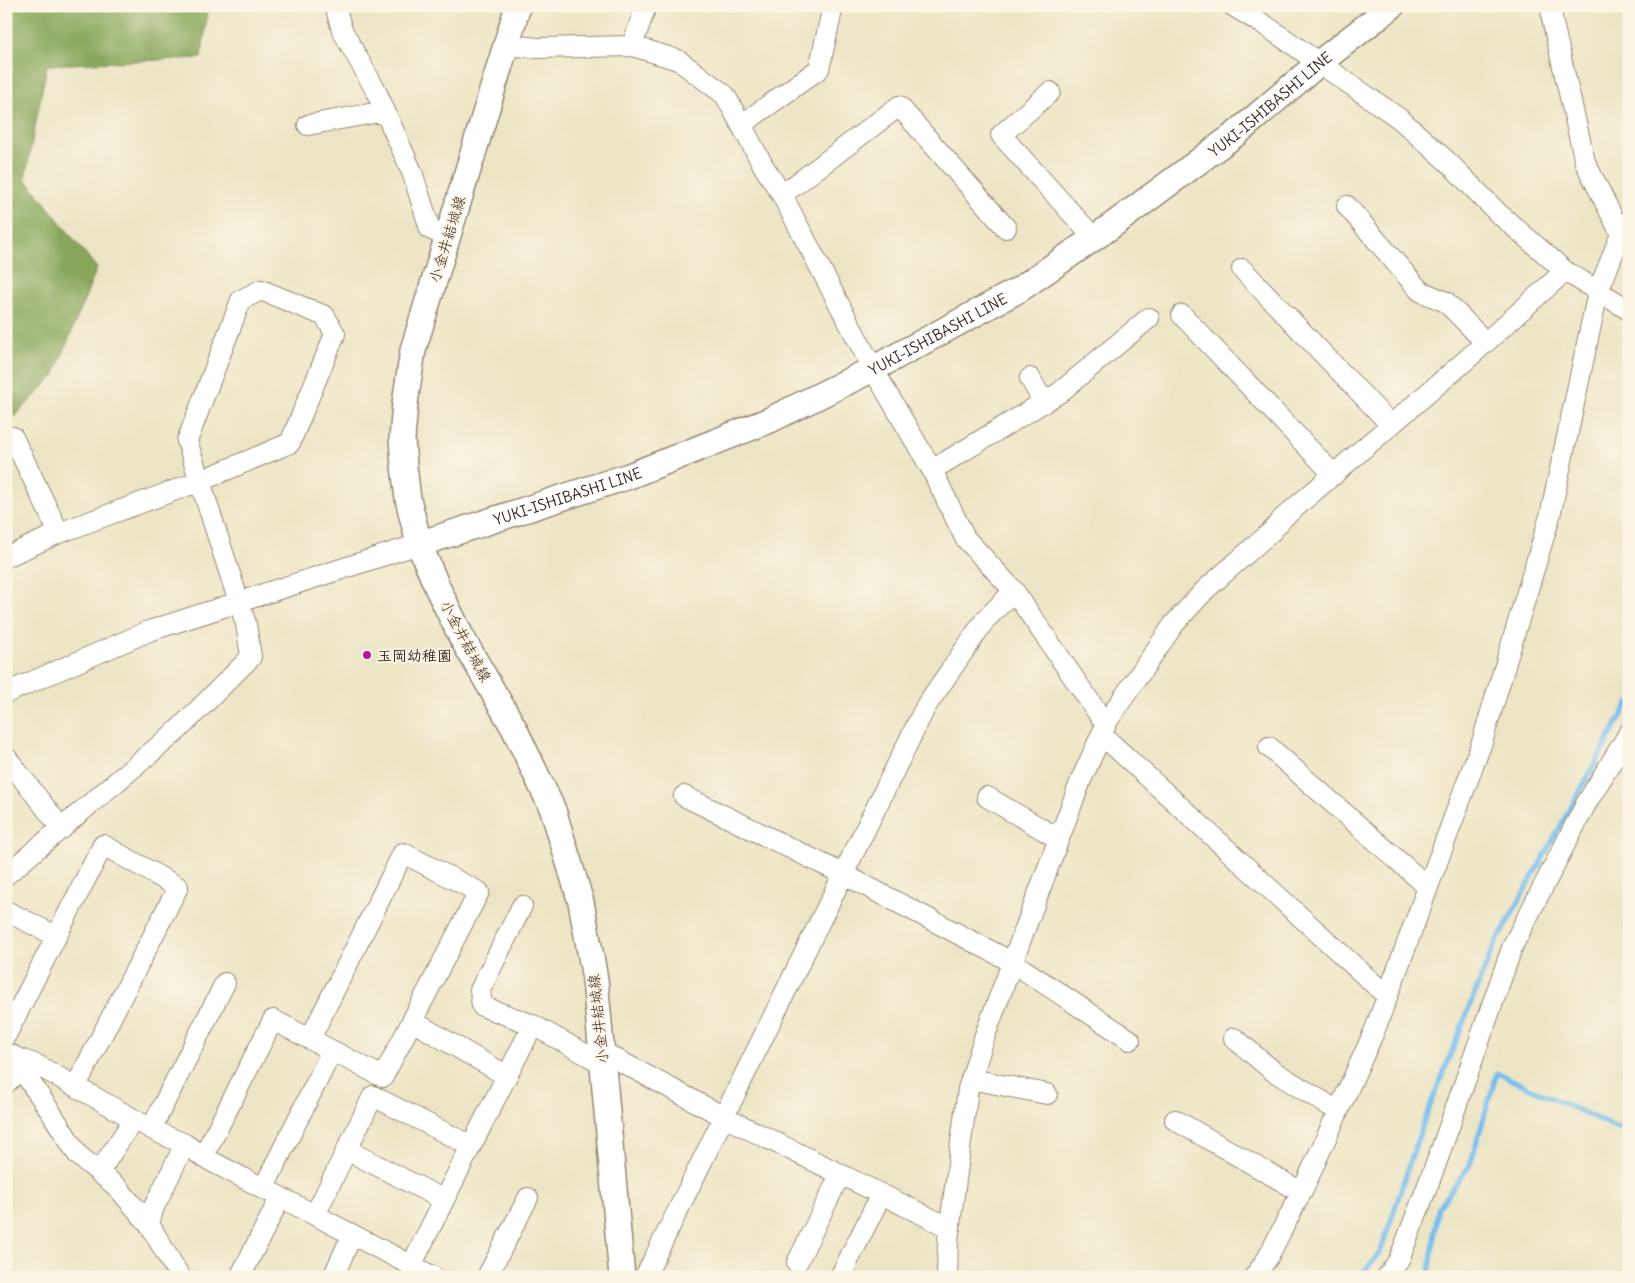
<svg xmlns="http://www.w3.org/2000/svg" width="1635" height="1283" font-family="Delius,'Klee One',sans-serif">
	<rect width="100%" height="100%" fill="#fcf5e5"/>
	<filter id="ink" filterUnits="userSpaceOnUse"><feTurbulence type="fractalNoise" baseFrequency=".02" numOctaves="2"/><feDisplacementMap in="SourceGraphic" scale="10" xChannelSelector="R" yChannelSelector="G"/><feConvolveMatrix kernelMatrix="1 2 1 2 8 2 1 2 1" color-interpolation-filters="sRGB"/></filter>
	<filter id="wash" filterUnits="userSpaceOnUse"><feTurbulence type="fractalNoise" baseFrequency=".0096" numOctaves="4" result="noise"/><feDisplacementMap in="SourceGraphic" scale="20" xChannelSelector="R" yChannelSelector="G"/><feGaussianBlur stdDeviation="1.12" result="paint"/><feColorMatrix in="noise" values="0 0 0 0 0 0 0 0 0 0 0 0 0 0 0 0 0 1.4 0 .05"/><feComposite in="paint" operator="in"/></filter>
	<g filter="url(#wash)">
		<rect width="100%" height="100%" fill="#ece5c5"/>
		<path fill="#88a75b" stroke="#62683c" d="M6,6h203l-8,52 -154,7 -22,113 72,90 -43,108 -48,49z"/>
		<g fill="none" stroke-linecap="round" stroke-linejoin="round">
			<path stroke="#76bdee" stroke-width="5" d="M1359,1277l21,-24 41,-124 71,-179 137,-248
				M1429,1277l9,-69 32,-43 27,-92 118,54 14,3"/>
		</g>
	</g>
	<g filter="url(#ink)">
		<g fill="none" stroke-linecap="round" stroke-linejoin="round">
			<g stroke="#948872" stroke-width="22">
				<path id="minor" d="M335,6l7,24 33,59 37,83 18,57 17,8
					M1233,6l30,18 137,95 50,45 48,49 67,58 64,39
					M1551,6l1,13 33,143 36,72
					M507,45l31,3 95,-2 45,14 47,35 39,72 18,28 91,174 59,101 33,68 49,53 92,134
					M632,46l14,-40
					M1050,92l-49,43 93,103
					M308,125l77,-14
					M741,125l78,-56 14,-63
					M782,195l117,-89 107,122
					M1347,206l73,85 26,11 39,40
					M1242,269l149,156
					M1182,315l152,160
					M1030,378l14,25
					M6,440l7,-3 46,96
					M932,470l127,-77 90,-75
					M6,557l53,-24 141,-52 90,-38 45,-109 -10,-18 -64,-26 -20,10 -54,141 59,183 5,33 -72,72 -173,146
					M6,693l143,-62 270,-87
					M1102,735l285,261
					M1269,747l159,140
					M6,757l56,72
					M684,796l159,78 169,88 118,78
					M987,797l72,42
					M522,906l-42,84 2,16 51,19 70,39
					M6,911l50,25
					M412,1021l95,55
					M6,1035l97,-190 75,42 -102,199
					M1234,1038l39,33 65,40
					M601,1051l123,66 226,111
					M6,1054l31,11 120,67 28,12 18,13 231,120
					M12,1055l40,59 26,41 39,32 32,37
					M971,1079l76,15
					M6,1083l15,-14
					M1175,1120l126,72
					M151,1129l74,-146
					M347,1150l97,50
					M203,1157l70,-137 110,57 96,-185 -76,-39 -93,186
					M99,1172l35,-53
					M263,1189l69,-138
					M315,1215l58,-119 98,50 62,-121
					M797,1263l43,-88
					M411,1266l60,-120
					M180,1277l-31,-53 5,-17 31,-63
					M240,1277l40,-79
					M333,1277l19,-42
					M487,1277l41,-79
					M645,1277l281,-571 59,-86 29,-29
					M840,1277l41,-82
					M947,1277l1,-37 20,-151 17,-54 96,-255 27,-60 66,-96 31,-34 67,-59 11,-13 182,-157 100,-90
					M1254,1277l13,-18 37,-72 70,-155 108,-290 68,-226 48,-224 23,-58 8,-13
					M1387,1277l12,-17 38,-99 76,-216 73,-141 43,-71"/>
			</g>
			<g stroke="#948872" stroke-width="28">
				<g id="major">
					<path d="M518,6l-105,344 -8,53 -3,36 2,27 4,33 11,45 19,45 24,49 52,90 39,82 28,92 14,77 27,298"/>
					<path id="s1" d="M419,544l210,-68 141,-56 103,-51 147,-80 90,-62 127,-94 82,-70 73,-57"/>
				</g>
			</g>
			<use href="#minor" stroke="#fff" stroke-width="20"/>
			<use href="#major" stroke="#fff" stroke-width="25"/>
		</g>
	</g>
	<circle fill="#b5179e" stroke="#fcf5e5" stroke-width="2" cx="367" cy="655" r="5"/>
	<g text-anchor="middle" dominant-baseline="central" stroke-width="4" stroke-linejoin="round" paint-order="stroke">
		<g font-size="15" fill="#3b2a1e" stroke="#fcf5e5">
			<text stroke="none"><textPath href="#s1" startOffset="966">YUKI-ISHIBASHI LINE</textPath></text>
			<text transform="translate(447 239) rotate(-73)">小金井結城線</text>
			<text stroke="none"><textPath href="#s1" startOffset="561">YUKI-ISHIBASHI LINE</textPath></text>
			<text stroke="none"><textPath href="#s1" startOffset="156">YUKI-ISHIBASHI LINE</textPath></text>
			<text transform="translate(466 641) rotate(62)">小金井結城線</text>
			<text transform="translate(598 1019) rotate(-96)">小金井結城線</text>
		</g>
		<g font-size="15" font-weight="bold" fill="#3b2a1e" stroke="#fcf5e5" text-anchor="start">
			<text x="377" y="655">玉岡幼稚園</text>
		</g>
	</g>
	<rect width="1635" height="1283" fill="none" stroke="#fcf5e5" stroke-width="25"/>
</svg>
